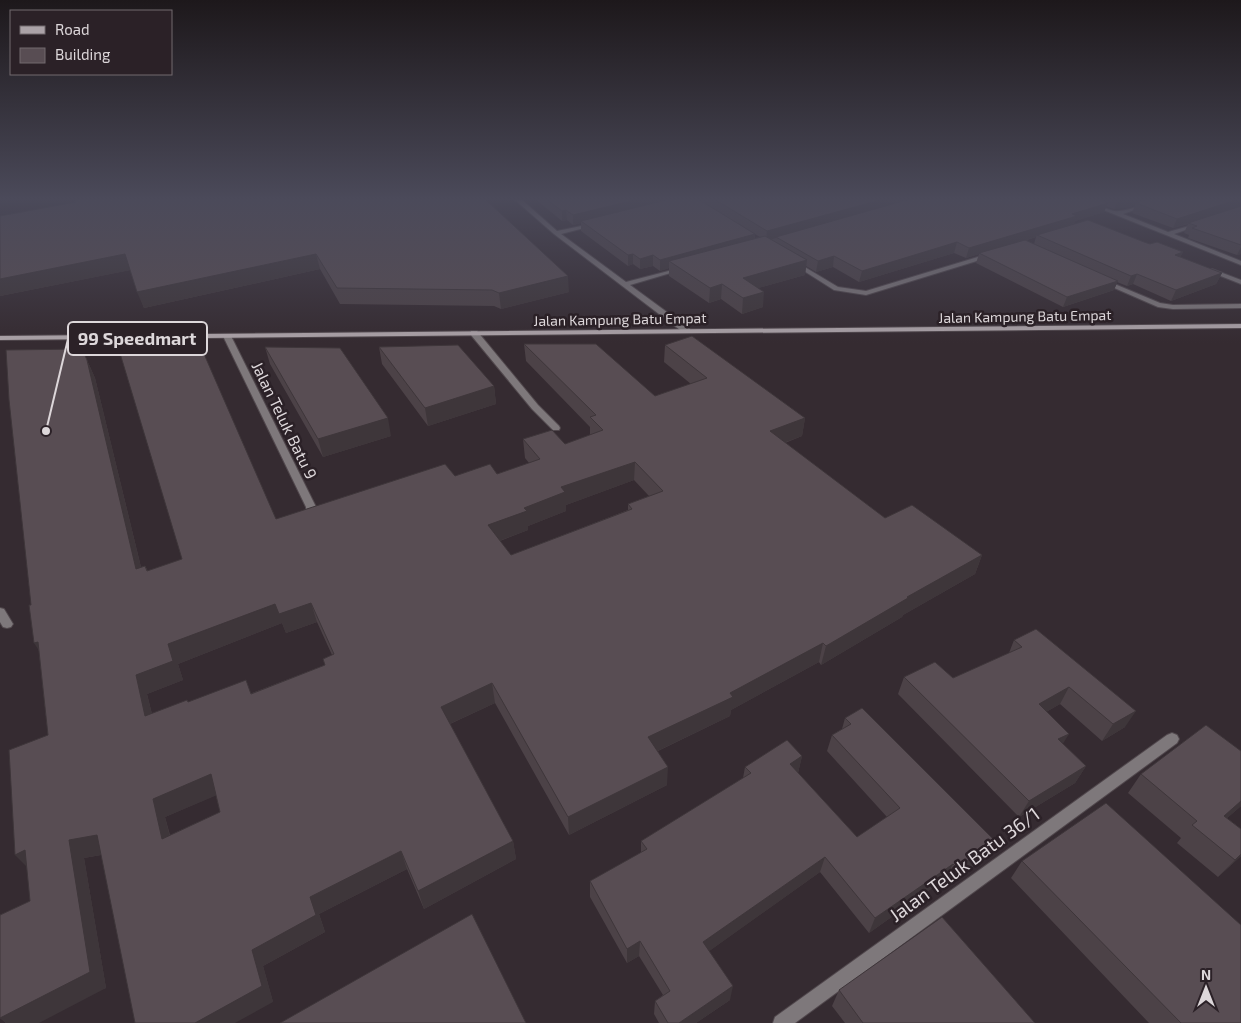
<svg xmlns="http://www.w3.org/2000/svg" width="1241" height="1023" font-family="'Exo 2',sans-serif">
	<rect width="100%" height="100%" fill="#352b31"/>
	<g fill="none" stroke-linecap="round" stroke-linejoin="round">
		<g stroke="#50474c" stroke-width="2">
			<path id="minor" d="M514,199h7l36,32 39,-8v2l-35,9 65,48 58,-15v2l-54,16 60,44v4h-6l-130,-99z
				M1076,199c15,0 33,14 43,12 16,-1 30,-12 47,-12l-43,15 45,18 32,-9v2l-26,9 67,27v4z
				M991,253l3,2 -1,1 -127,39 -32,-5 -41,-26 5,-1 40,24 28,4z
				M1208,269h4l29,11v4l-33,-13z
				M1105,280l55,23 13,2 68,-1v4l-68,1 -15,-2 -55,-24v-2z
				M471,331h6l61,74 21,21 1,2 -1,2h-6l-21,-21 -61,-74z
				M224,334h3l4,2 85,171 -1,13 -4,1 -5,-3v-11l-83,-171z
				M0,608l4,1 9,15 -2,3 -4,1 -4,-1 -3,-5z
				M1172,733l5,2 2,4 -2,4 -382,280h-22l2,-6 392,-282z"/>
		</g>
		<g stroke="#50474c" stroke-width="2">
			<path id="secondary" d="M1241,324v4l-1241,12v-4z"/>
		</g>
		<use href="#minor" fill="#7e787b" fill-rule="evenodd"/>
		<use href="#secondary" fill="#aba2a7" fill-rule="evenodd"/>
	</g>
	<path fill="#4c4247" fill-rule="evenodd" d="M535,199h163l2,2v-2h541v55l-4,1 -49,-17 1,-3 -5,-2 4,-9 -15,4 -41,-15 3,-8 -5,2 -16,2 -8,-3 -2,6 -29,9 -1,3 76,20 33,8 -3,5 42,16 -6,11 -45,17 -38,-17 -6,2 -10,-4 -3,8 -51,17 -87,-44 3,-9 -13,4 -12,-5 -95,29 -26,-15 -17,5 -10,-6 -1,9 -47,13 5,19 -21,7 -21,-15 -12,4 -40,-27v-8l-9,3 -7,-5 -13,3 -7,-5 -5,2 -47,-35v-8l-8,2 -6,-5 -5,1zM755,234l5,3 -5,1zM1036,237l-2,7 -8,-4h1z
		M76,202l493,90 -68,17 -7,-3 -154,-2 -20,-35 -176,39 -14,-38 -130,26v-80z
		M524,344l131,52 36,-12 -27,-22 1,-17 140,73 -3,18 -17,7 100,75 97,37 -7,19 -72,41 -1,2 -81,48 -2,-3 -88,48 -1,6 -72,35 9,34 -98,50 -74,-132 -45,21 63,117 3,18 -92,50 -17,-40 -88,45 6,18 -62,34 10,36 -172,-147 -17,3 22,130 -100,35 -6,-5v-103l30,-14 18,-166 -9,-83 -8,-47 51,-256 13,29 46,189 4,-1 3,5 34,-12 94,-40 179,-43 42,-2 32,-11 -4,-5 -2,-19 42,5 25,-9v-8l-64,-66zM634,480l15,16 -21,8v6l-117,45 -11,-14 28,-11v-4l38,-15v-6zM317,622l15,33 -9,4 2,6 -73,28 -63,9 -37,12 -5,-20 36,-14 -5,-16 104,-41 4,10zM216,795l4,17 -50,23 -5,-18z
		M265,347l126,89 -68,21 -53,-93z
		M379,347l115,39 2,18 -68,22 -46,-62z
		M1014,640l111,87 -23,14 -42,-37 -14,8 17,32 23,22 -11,17 -56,34 -121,-123 6,-17 49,1 56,-25z
		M845,718l150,123 -9,16 -37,27 -4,-5 -76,54 -49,-61 -111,79 21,49 -34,23h-37l-5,-9 1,-13 8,-6 -24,-39 -12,7 -37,-66v-16l51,-28v-12l102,-63 2,-11 57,-11 -4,17 59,64 30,-20 -60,-66 5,-16 10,-6z
		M1241,751v55l-14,12 14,11v27l-23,21 -41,-34 4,-5 -53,-45 13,-19z
		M1022,861l219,162h-92l-138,-145z
		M839,990l196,33h-190l-13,-17z"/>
	<path fill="#3e363a" d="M639,199h39l-97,22v2l-8,2v-10z
		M884,199h33l-141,38v1l-10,3 1,-10z
		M1152,199l-16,4 -1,2 -5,2 -16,2 4,-9z
		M1239,199h2v8l-68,21 4,-9z
		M1108,203l-4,9 -29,9 -2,4 -36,10 -1,2 -56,17 -1,-1v1l-13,4 3,-10 103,-34z
		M566,210l1,10 -5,1v-10z
		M755,234l-1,10 -85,17v7l-9,3v-11z
		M957,242l-3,11 -95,29 3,-11z
		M1241,247v7l-4,1z
		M1183,252l-5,10 -3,-7z
		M125,254l6,16 -131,26v-17z
		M316,254l4,15 -176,39 -7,-16z
		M633,254v10l-5,2v-11z
		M653,255v11l-13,3v-10z
		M834,256l-1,11 -17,5 2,-11z
		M807,260l-2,15 -64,18 2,-15z
		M1222,273l-6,11 -45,17 5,-11z
		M1137,274l-4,10 -6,2 4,-10z
		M568,276l1,16 -68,17 -2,-16z
		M1118,281l-4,9 -51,17 4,-10z
		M722,284l-1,15 -12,4 1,-15z
		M764,292l-1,15 -21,7 1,-16z
		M82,349l13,29 51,210 -10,-19z
		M494,386l2,18 -68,22 -3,-18z
		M388,418l3,18 -68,21 -5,-18z
		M805,418l-3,18 -35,13 3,-18z
		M635,462l-1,18 -68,25v6l-38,15v4l-37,14 -3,-19 36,-17 37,-21z
		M982,555l-7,19 -72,41 -1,2 -81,48 5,-19 81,-49z
		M311,603l6,19 -31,11 -4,-10 -104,41 5,16 -36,14 10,41 -12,-19 -9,-41 32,-31 107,-40z
		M38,642l9,21 -13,-20z
		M823,643l-4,19 -88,48 -1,6 -83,40 1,-19z
		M492,683l3,20 -50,23 -4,-19z
		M1069,687l-9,17 -30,17 9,-17z
		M1136,711l-11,16 -23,14 11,-17z
		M1069,734l-10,16 -1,-11z
		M802,756l-4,17 -12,8 4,-17z
		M1086,766l-11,17 -56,34 10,-16z
		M668,767l-1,18 -98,50 -1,-18z
		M211,774l11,19 -57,24 10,40 -13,-18 -9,-40z
		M1241,801v5l-32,28 15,-18z
		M97,835l15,18 -28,5 22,130 -67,35h-33l-6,-5 69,-178z
		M513,841l3,18 -92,50 -6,-18z
		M995,841l-9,16 -37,27 8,-16z
		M25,850l7,22 -17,-17z
		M401,851l6,18 -88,45 6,18 -62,34 10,36 -38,21h-40l57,-73 58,-53z
		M1241,854v2l-23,21z
		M825,857l-5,15 -119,85 2,-15z
		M953,864l-8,15 -76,54 6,-15z
		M640,941l-1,15 -12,7v-14z
		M733,986l-3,14 -34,23h-17z"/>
	<path fill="#584d53" stroke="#3e363a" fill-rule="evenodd" d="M75,199h410l83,77 -69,17 -7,-3 -155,-2 -21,-34 -179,38 -12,-38 -125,25v-63l76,-14z
		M546,199h93l-66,16 -7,-5 -4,1z
		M670,199h28l57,35 -95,26 -7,-5 -13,4 -7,-5 -5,1 -47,-34z
		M714,199h170l-117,32z
		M910,199h190l8,4 -36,11 5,2 -108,32 -12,-6 -95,29 -28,-15 -16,5 -42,-24z
		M1147,199h92l-62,20 -41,-16z
		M1241,206v39l-49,-17 5,-2 -9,-3z
		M1088,220l56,22 6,2 7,-2 26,10 -8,3 47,18 -46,17 -39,-16 -6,2 -94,-41z
		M765,236l42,24 -64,18 21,14 -21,6 -21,-14 -12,4 -41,-27z
		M1025,240l93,41 -51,16 -88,-44z
		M692,336l113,82 -35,13 115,87 27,-13 70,50 -75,42 1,1 -82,48 -3,-3 -93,50 3,4 -85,40 20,30 -100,50 -76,-134 -51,24 72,134 -95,50 -17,-40 -91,46 6,18 -64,35 10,36 -67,37h-60l-38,-188 -28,5 21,132 -90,46v-103l30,-14 -5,-51 -10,5 -6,-105 39,-15 -10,-93 -4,1 -5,-38h2l-22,-205 -3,-50 76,-1 5,11 49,209 9,-3 2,5 35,-12 -63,-209 82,-3 75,172 169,-55 10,12 35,-12 7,10 43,-15 -17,-20 29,-9 13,14 38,-14 -13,-13 6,-2 -72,-71h72l59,52 52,-18 -42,-33zM635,462l28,29 -35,13 4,5 -121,46 -23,-30 39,-14 -3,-3 41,-16 -4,-5zM311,603l23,51 -11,5 2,6 -74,29 -5,-14 -58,22 -1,-2 -42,16 -9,-41 37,-14 -5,-17 107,-40 4,10zM211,774l9,38 -58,27 -9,-40z
		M458,345l36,41 -69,22 -46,-61z
		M265,347l75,1 48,70 -70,21z
		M1036,629l100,82 -23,13 -44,-37 -30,17 30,30 -11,5 28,27 -57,35 -125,-124 31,-15 18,16 69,-31 -8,-7z
		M862,708l133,133 -38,27 -4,-4 -78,54 -50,-61 -122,85 30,44 -54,37h-11l-13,-22 15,-10 -30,-50 -13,8 -37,-68 57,-32 -6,-8 110,-68 -6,-6 42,-27 15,16 -12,8 67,73 43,-29 -68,-73 19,-11 -6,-6z
		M1206,725l35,26v50l-17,15 17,13v25l-6,6 -43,-35 5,-4 -56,-47z
		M1106,803l135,122v98h-60l-159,-162z
		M472,914l54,109h-246z
		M942,917l93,106h-172l-24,-33z"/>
	<linearGradient id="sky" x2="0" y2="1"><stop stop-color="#1d181b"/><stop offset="0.58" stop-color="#4b4a5a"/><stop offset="1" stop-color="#4b4a5a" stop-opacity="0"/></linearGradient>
	<rect width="1241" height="343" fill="url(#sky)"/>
	<g text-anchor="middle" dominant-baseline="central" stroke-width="5" stroke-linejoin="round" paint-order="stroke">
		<g font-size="14" fill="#ddd7da" stroke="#2b2127">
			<text transform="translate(1025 316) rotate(-1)">Jalan Kampung Batu Empat</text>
			<text transform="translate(620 319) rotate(-1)">Jalan Kampung Batu Empat</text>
		</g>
		<g font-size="16" fill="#ddd7da" stroke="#2b2127">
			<text transform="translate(285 420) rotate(64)">Jalan Teluk Batu 9</text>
		</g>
		<g font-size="19" fill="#ddd7da" stroke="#2b2127">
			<text transform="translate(964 864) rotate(-36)">Jalan Teluk Batu 36/1</text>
		</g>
	</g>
	<path fill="none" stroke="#ddd7da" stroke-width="2" d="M46 431L68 339"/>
	<circle fill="#ddd7da" stroke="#2b2127" stroke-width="2" cx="46" cy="431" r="5"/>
	<rect fill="#2b2127" stroke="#ddd7da" stroke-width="2" x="68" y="322" width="139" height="33" rx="5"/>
	<g font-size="18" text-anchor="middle" font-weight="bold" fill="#ddd7da">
		<text x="137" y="345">99 Speedmart</text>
	</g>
	<rect x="10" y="10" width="162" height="65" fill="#2b2127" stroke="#726a6f"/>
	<rect x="20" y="26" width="25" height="8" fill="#aba2a7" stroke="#726a6f"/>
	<text x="55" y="35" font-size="15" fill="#ddd7da">Road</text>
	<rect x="20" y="48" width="25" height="15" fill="#584d53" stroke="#726a6f"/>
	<text x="55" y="60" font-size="15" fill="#ddd7da">Building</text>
	<g transform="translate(1206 988)" stroke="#2b2127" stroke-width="4" paint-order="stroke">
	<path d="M0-4L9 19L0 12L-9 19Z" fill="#ddd7da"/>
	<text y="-8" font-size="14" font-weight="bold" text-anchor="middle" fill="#ddd7da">N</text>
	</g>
</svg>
